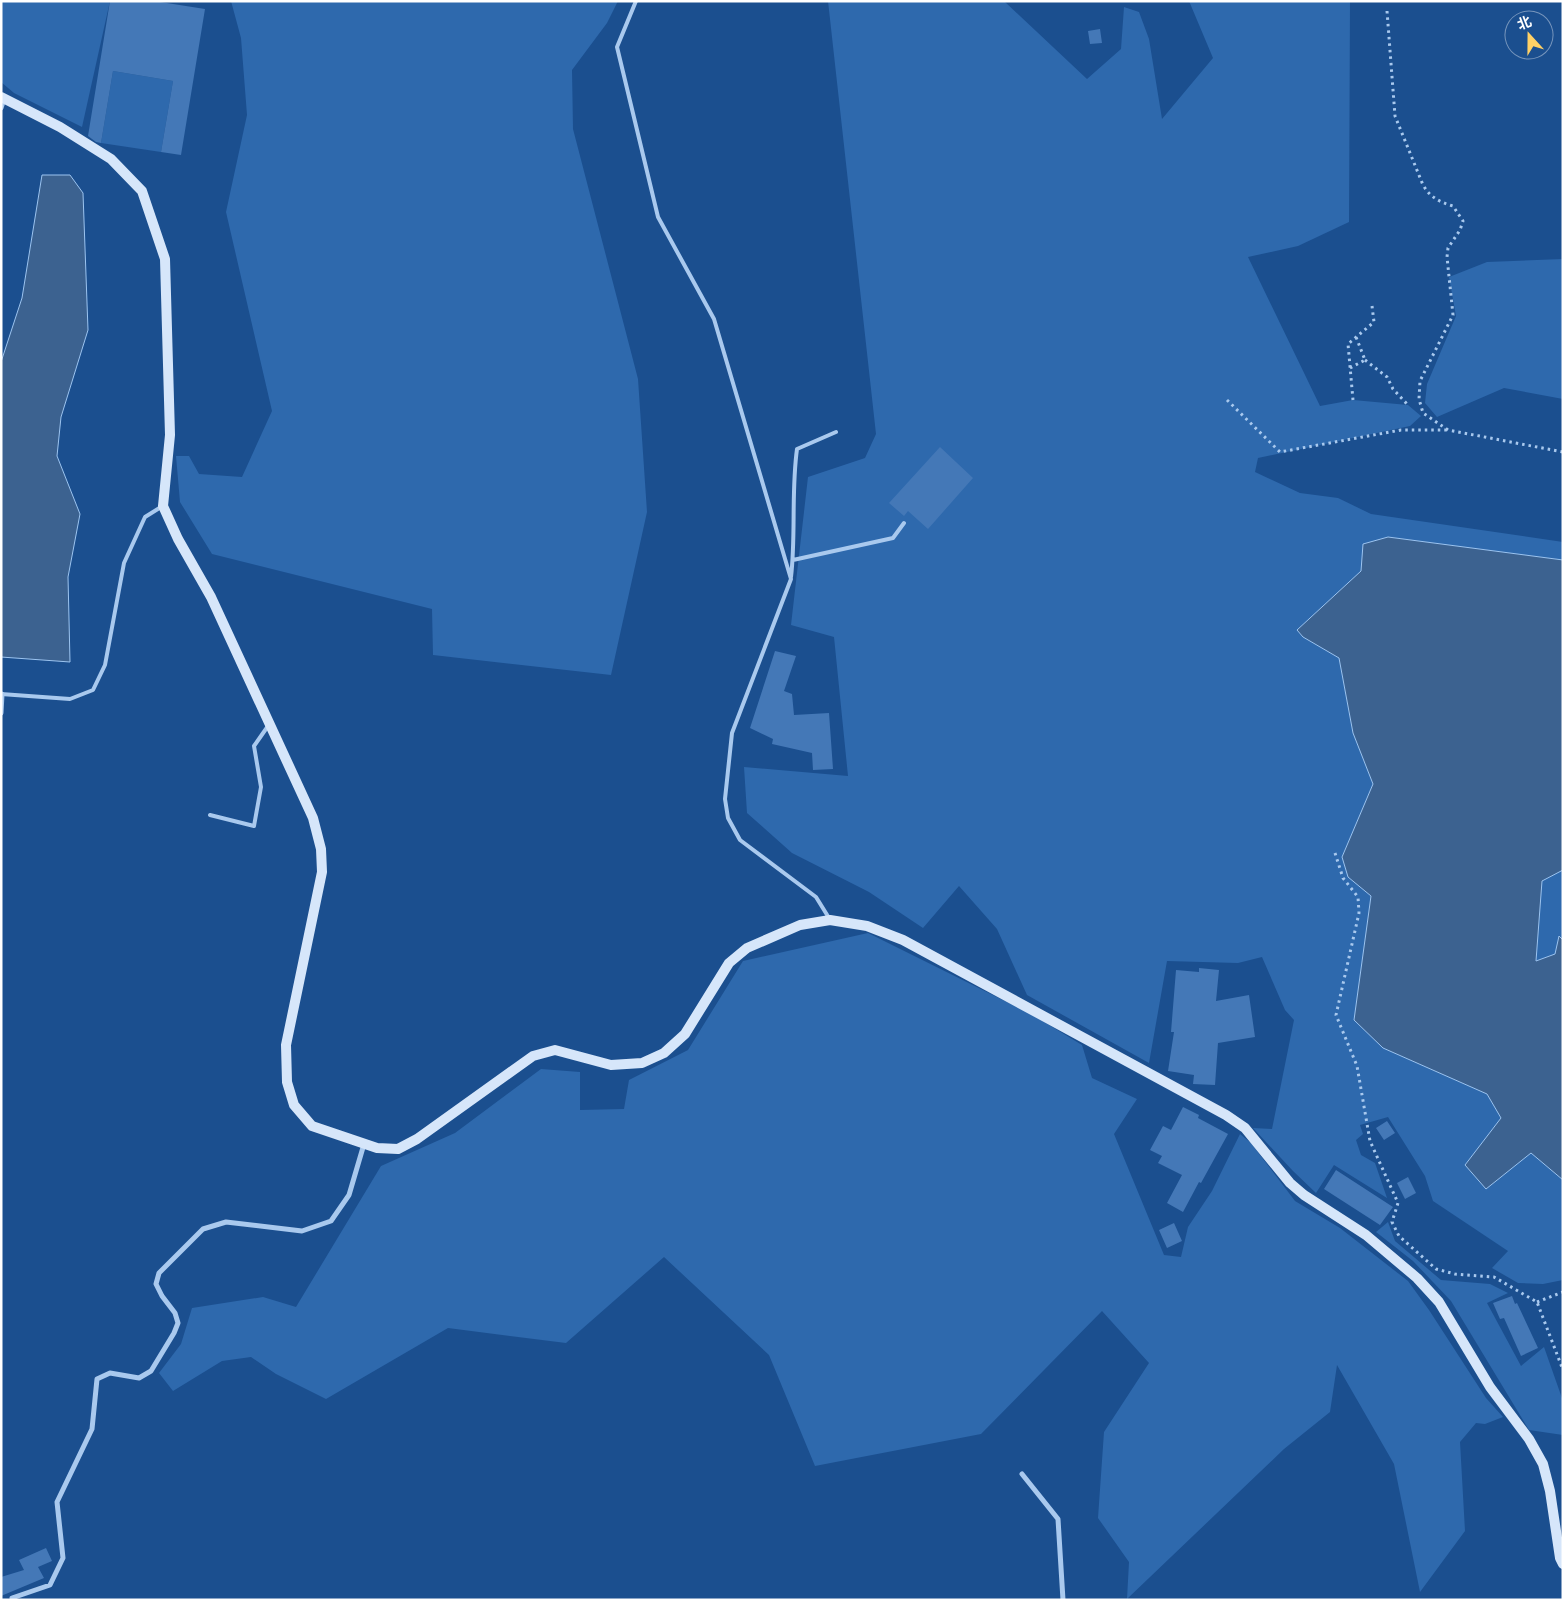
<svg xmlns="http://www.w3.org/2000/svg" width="1564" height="1601" font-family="'Archivo Narrow','Noto Sans SC',sans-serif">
	<rect width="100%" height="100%" fill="#1b4f8f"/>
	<path fill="#2e69ad" d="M1,1h109l-28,126 -68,-34 -13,-11z
		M231,1h387l-11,22 -35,47 1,59 65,250 9,133 -36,163 -178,-20 -1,-46 -220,-55 -32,-52 -4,-46h13l10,18 43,3 30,-66 -46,-199 21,-97 -6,-77z
		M828,1h176l83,78 34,-30 3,-42 15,5 10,27 13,80 51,-61 -24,-57h161l-1,221 -51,24 -50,11 72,149 33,-6 55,5 13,11 -11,10 -152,32 -3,14 45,21 38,5 33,16 192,28v18l-175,-23 -27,34 -64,59 6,7 36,21 14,75 20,51 -31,73 7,20 22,19 -17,124 29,28 104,46 14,24 -36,47 21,24 45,-36 32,27v100l-20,4 -25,-1 -26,-15 16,-17 -75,-50 -8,-25 -37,-59 -28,8 3,9 -7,6 5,15 14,8 12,35 -53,-33 -18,28 -23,-22 -40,-43 19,1 22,-109 -9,-10 -23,-53 -24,6 -71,-2 -18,102 -122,-68 -30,-66 -38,-43 -36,42 -54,-36 -77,-39 -45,-40 -3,-46 104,9 -14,-139 -43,-12 17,-148 57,-19 11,-24z
		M113,71l60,10 -12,71 -60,-9z
		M1563,259v140l-59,-11 -67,29 -12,-14 2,-19 29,-68 -7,-39 38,-15z
		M1563,870v70l-3,-3 -5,17 -19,7 6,-81z
		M868,933l163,81 51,31 10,33 45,21 -23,35 50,121 17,2 7,-30 24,-36 28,-57 11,9 44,58 45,27 68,53 21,29 57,88 17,19 -18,7 -9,-1 -16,19 5,89 -45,61 -26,-128 -57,-99 -7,47 -46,37 -157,150 2,-37 -31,-44 6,-86 45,-69 -47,-52 -121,123 -166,32 -46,-111 -105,-98 -98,86 -118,-15 -122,71 -50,-25 -25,-17 -29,4 -49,30 -14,-18 22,-29 11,-36 71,-11 33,10 85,-141 74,-33 86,-64 39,3v38l44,-1 5,-29 59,-30 55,-89z
		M1388,1222l7,19 46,39 49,4 18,9 -21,10 34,63 23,-19 19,54v34l-34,-5 -78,-129 -38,-40 -37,-29z"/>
	<path fill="#3c6290" stroke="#9cc4f0" d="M42,175h28l13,18 5,137 -27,87 -4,39 23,58 -12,63 2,85 -69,-5v-295l21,-64z
		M1388,537l175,23v310l-21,11 -6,80 19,-7 4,-18 4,4v240l-32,-27 -45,36 -21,-24 36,-47 -14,-24 -104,-46 -29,-28 17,-124 -23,-19 -6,-20 31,-73 -20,-51 -14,-75 -36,-21 -6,-7 64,-59 2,-27z"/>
	<path fill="#4478b7" d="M110,1h44l51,8 -24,146 -20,-3 12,-71 -60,-10 -12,72 -5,-1 -8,-6z
		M1100,29l2,14 -12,1 -2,-13z
		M940,447l33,31 -45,51 -20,-18 -4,5 -15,-13z
		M775,651l21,5 -12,35 8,3 2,21 35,-2 4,56 -20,1 -1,-17 -40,-9 1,-5 -23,-11z
		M1199,968l20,2 -3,31 33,-6 6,42 -37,6 -3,42 -22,-1 1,-9 -26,-4 6,-39h-3l5,-62 23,2z
		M1183,1107l16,8 -1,3 30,16 -27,49 -2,-1 -16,30 -16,-9 15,-28 -24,-12 4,-7 -12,-6 13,-24 8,4z
		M1387,1121l8,12 -11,7 -8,-12z
		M1336,1170l57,37 -13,18 -56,-36z
		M1408,1177l8,16 -11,6 -8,-16z
		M1174,1223l8,18 -15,7 -8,-18z
		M1512,1296l3,8 2,-1 21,45 -17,8 -17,-38 -4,1 -7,-16z
		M46,1548l6,13 -14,6 6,11 -43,18v-19l23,-7 -5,-10z"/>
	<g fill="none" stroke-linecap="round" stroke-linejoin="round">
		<path stroke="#a9c9ee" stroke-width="3" stroke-dasharray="2.5 4" stroke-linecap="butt" d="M1387,11l8,105 28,69c7,12 16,17 30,21l10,15 -3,9 -12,18 -1,9 6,58 -33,66 -1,18 4,14 25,17 115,22
			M1365,360l22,17 6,12 15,16
			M1350,368l15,-8 -9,-23
			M1227,400l53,52 121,-22h46
			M1353,400l-5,-56 26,-22 -2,-16
			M1335,853l8,25 15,19 1,16 -23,102 21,51 13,75 28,62 -6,19 7,14 37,33 19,5 39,3 43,25 26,68
			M1537,1302l26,-10"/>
		<path stroke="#a9c9ee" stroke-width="4" d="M636,1l-19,46 41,170 56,102 77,260 -59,154 -7,66 3,19 12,22 76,57 13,21
			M793,560l100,-22 11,-15
			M791,577c5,-42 0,-85 6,-128l39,-17
			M1,694l69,5 23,-9 12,-25 19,-102 21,-46 16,-10
			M210,815l44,11 7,-39 -7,-41 14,-20"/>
		<path stroke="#a9c9ee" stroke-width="5" d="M1,108l3,-9
			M1,713l1,-19
			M1022,1474l36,45 5,81
			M12,1598l38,-13 13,-27 -6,-56 35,-73 5,-50 13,-6 29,5 12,-7 23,-38 4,-10 -3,-10 -13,-17 -6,-12 3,-11 44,-44 23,-7 76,9 29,-10 18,-26 15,-51"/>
		<path stroke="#d6e6fa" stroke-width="10" d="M1,97l59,30 51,32 31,32 23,68 5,176 -7,71 15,33 33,58 102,221 8,31 1,23 -36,173 1,37 7,23 18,21 65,22 21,1 19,-10 116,-83 22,-6 56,15 31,-2 22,-10 21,-19 44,-71 18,-15 53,-23 30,-5 37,6 36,14 323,175 19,13 45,55 14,12 62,40 51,43 22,24 51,85 39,52 14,25 7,27 10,67 3,6"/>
	</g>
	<rect width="1564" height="1601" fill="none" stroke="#ffffff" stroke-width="5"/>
	<g transform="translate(1529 35) rotate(339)"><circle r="24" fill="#1b4f8f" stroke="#7695bc"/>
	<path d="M0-4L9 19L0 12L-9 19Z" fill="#ffd166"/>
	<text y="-8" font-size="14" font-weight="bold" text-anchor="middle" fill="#ffffff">北</text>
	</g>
</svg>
